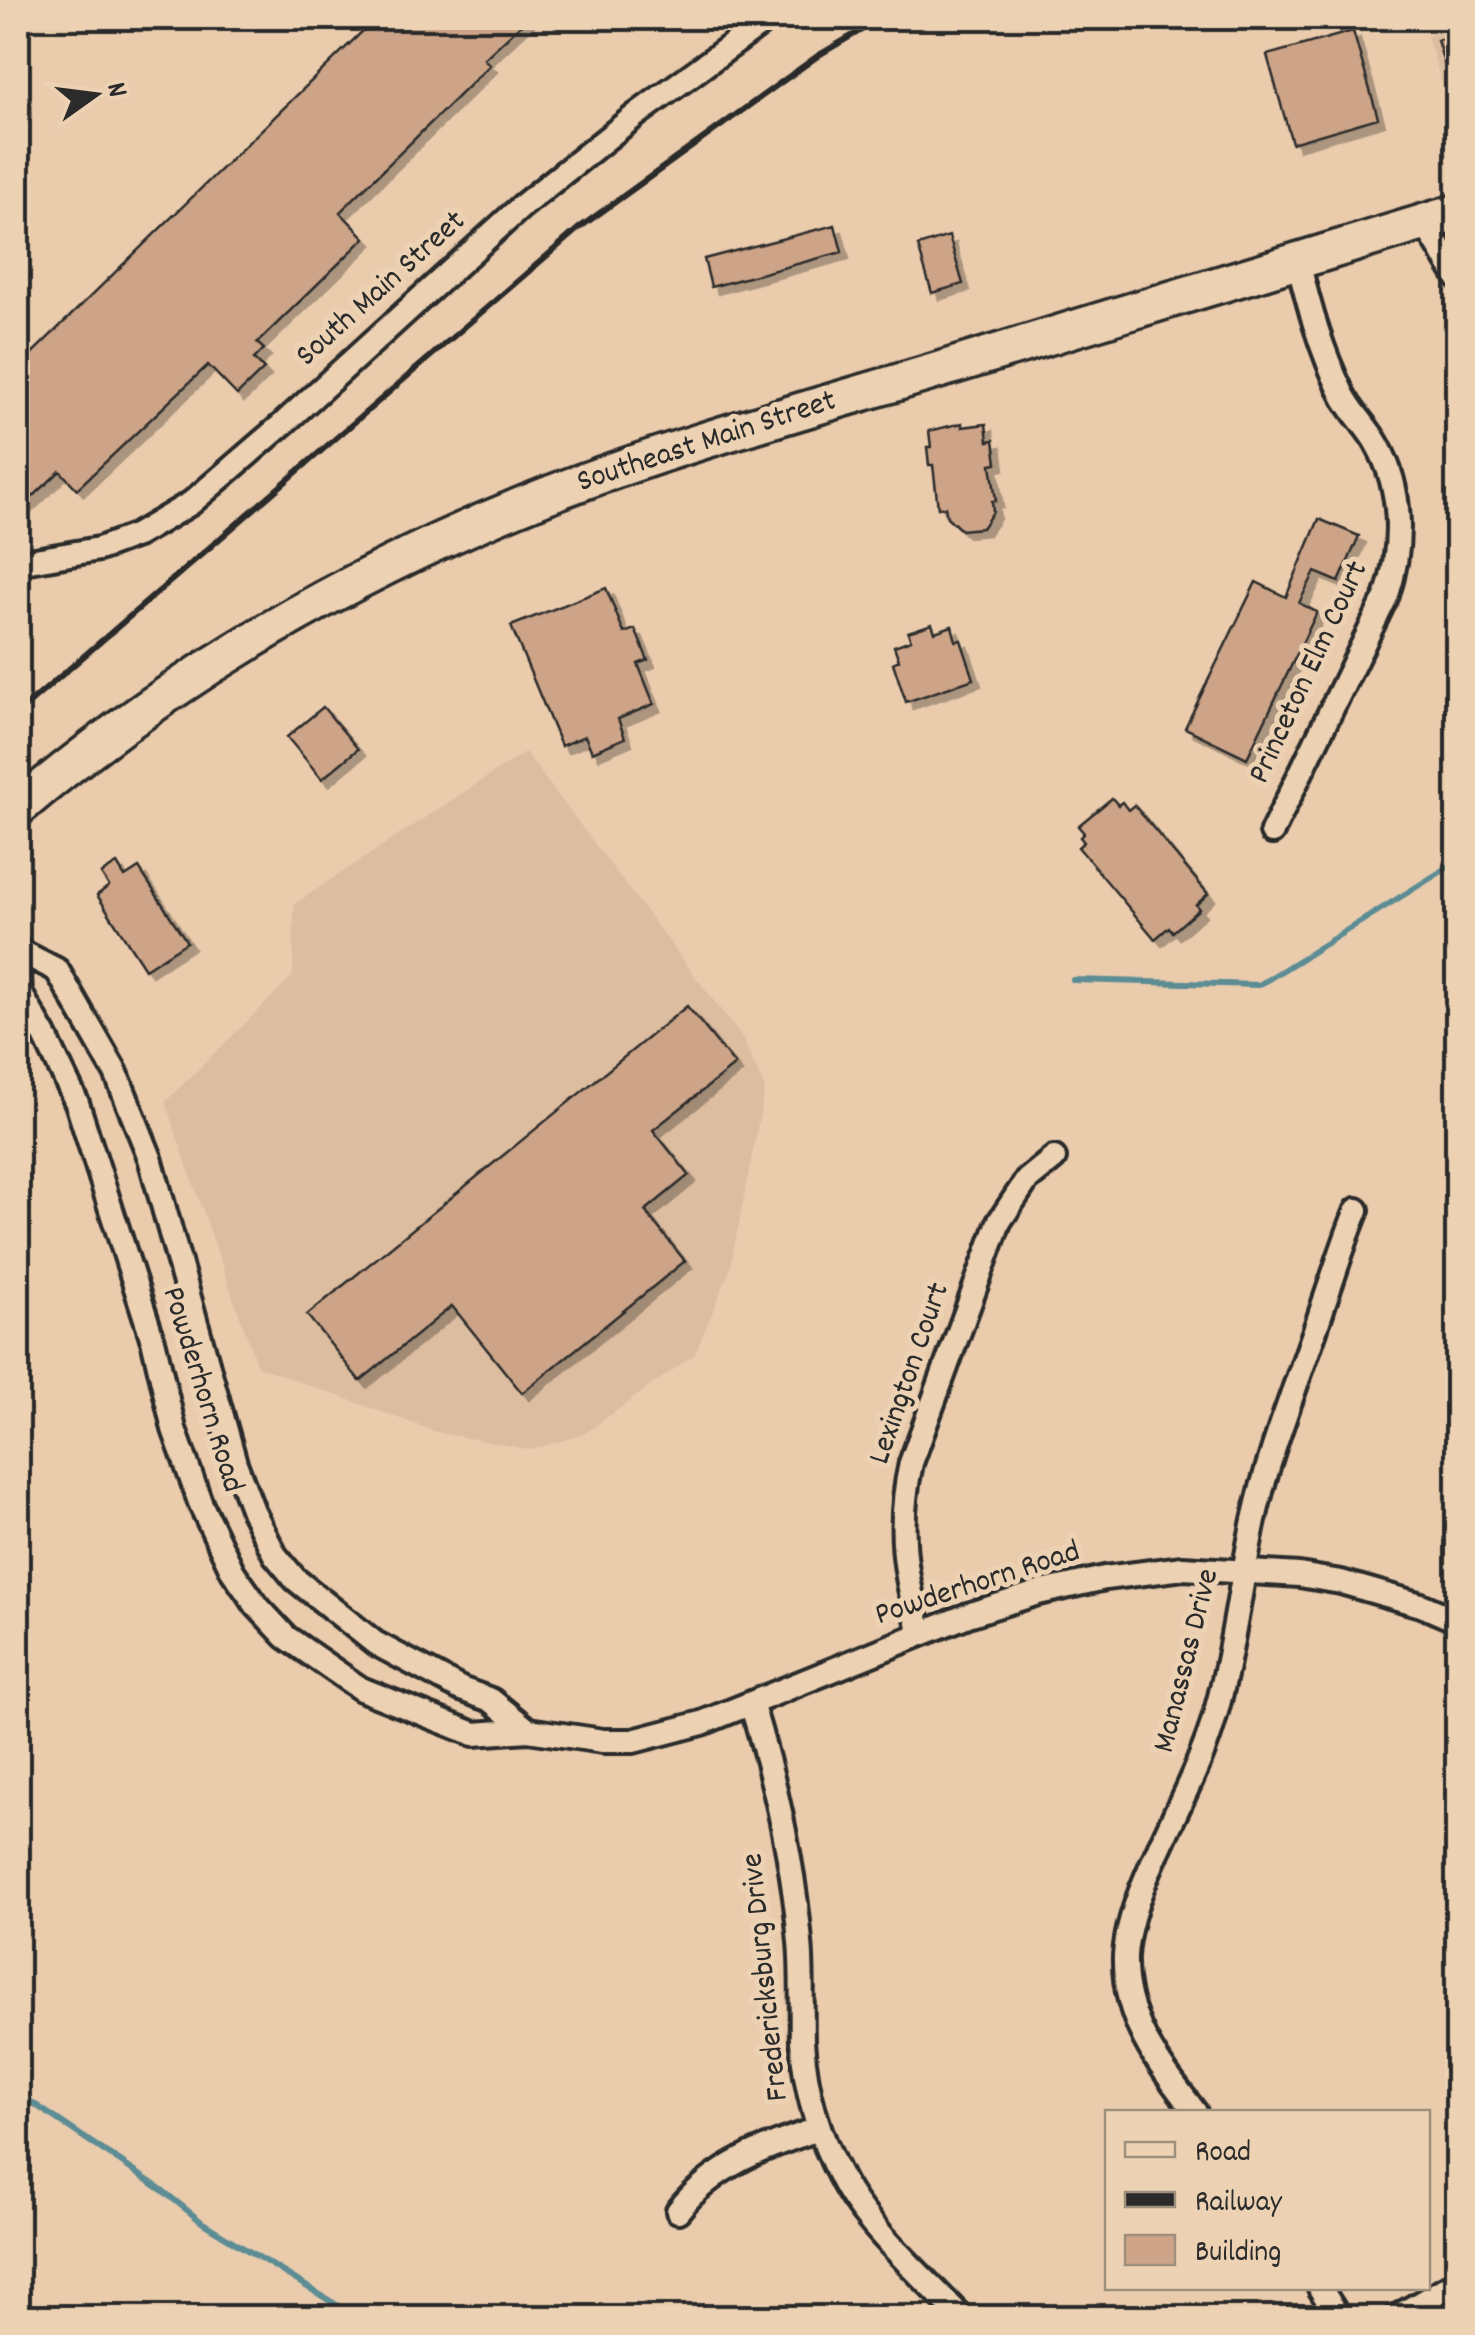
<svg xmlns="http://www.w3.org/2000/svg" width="1475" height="2335" font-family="Dekko,sans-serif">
	<defs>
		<filter id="shadow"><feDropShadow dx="7" dy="7" stdDeviation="0" flood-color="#0004"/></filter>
	</defs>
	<rect width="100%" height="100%" fill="#eaccad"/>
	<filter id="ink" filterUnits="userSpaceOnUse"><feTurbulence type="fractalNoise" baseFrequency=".01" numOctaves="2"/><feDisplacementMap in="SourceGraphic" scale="20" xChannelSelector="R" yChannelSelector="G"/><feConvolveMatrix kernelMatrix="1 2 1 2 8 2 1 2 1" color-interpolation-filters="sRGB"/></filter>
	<g filter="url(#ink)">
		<path fill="#ddbda0" d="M1457,27v105l-30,-96z
			M525,752l218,287 22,49 -35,182 -35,84 -111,80 -53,16 -95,-18 -179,-66 -92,-264 128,-126 1,-72z"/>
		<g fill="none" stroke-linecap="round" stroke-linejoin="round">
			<path stroke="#5c8c94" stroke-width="6" d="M1073,980l186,5 199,-124
				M18,2093l144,97 41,33 155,95"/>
		</g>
		<path fill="#cda487" stroke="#2b2b2b" stroke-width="2.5" filter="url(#shadow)" d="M376,18h152l-44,41 6,6 -150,147 25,26 -108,105 7,6 -10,10 10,10 -27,26 -29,-30 -131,124 -17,-18 -42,40v-144z
			M1353,31l25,87 -86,25 -25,-88z
			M1458,34v58h-5l-16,-52z
			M835,225l7,27 -131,35 -7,-28z
			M949,236l14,48 -31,9 -14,-47z
			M962,423v4l24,-3 2,17 6,-1 3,23 -6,1 5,37h-4l1,11 -11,16 -21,2 -14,-13 -2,-10 -7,1 -5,-43h-4l-2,-18h4l-2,-16z
			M1319,519l40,17 -20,46 -24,-10 -16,31 18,9 -70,146 -62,-30 71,-146 30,15z
			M606,588l18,45 11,-4 13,31 -10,4 16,40 -36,15 7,19 -33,14 -7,-16 -24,10 -50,-120z
			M932,624l3,8 17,-6 4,15 5,-1 13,39 -68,23 -13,-39 6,-3 -5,-14 17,-6 -3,-8z
			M323,707l35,42 -36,30 -35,-42z
			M1112,798l6,7 4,-3 6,8 6,-5 74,89 -12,11 3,4 -26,23 -4,-5 -14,12 -77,-92 6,-5 -4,-5 4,-4 -6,-7z
			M117,864l8,13 14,-9 48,74 -42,27 -48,-74 12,-9 -8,-12z
			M687,1006l48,59 -82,65 36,45 -44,36 40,50 -163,132 -70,-87 -92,75 -53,-66z"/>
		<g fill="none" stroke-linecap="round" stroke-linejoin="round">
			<g stroke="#2b2b2b" stroke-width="30">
				<path id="minor" d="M1424,222l34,56
					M18,563l81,-14 38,-14 54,-32 93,-80 238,-217 114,-91 133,-97
					M1272,832l115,-237c16,-49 16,-105 -10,-151 -10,-18 -26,-32 -35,-51 -21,-43 -33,-86 -44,-132
					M18,950l39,20 59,103 34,85 85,305 18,48 22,44 20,24 80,64 86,46 30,11 37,30
					M18,953l2,40 24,41 33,69 77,241 20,85 27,76 32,67 24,34 29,31 75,52 113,45 54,-4 75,11h30l69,-18 266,-108 70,-22 67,-15 78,-10 116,7 42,7 80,23 37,16
					M921,1633c-17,-60 -24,-108 -10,-170l88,-241 28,-42 27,-22
					M751,1703c24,77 42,158 49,239 3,33 1,66 2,99 3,48 17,96 40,139 24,47 83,98 120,138
					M1195,2112c-36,-47 -72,-92 -70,-156 4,-68 64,-157 86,-227 21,-67 28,-139 43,-209 16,-74 47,-144 70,-217 11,-31 20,-62 33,-93
					M678,2211c36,-46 87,-64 140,-82
					M1320,2288l19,30
					M1395,2318l63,-37"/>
			</g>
			<g stroke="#2b2b2b" stroke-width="42">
				<path id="primary" d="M18,808c155,-132 338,-238 527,-312 128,-50 261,-86 391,-125 174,-53 348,-107 522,-159"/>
			</g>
			<use href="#minor" stroke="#ecd2b3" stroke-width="22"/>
			<use href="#primary" stroke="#ecd2b3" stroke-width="35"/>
			<path stroke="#2b2b2b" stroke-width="6" d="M18,713l561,-485 240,-173 63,-37"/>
		</g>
	</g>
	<g text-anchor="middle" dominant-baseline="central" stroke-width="10" stroke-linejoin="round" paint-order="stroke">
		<g font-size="32" fill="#2b2b2b" stroke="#ecd2b3">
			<text transform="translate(382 290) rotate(-42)">South Main Street</text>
			<text transform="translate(707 443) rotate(-18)">Southeast Main Street</text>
			<text transform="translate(1310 673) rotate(-65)">Princeton Elm Court</text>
			<text transform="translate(911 1374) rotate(-71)">Lexington Court</text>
			<text transform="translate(201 1390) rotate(73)">Powderhorn Road</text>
			<text transform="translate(978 1585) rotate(-18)">Powderhorn Road</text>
			<text transform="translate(1188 1661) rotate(-76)">Manassas Drive</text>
			<text transform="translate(767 1977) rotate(-96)">Fredericksburg Drive</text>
		</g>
	</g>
	<rect width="1475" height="2335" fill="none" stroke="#ecd2b3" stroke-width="60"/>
	<rect x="30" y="30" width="1415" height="2275" fill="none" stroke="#2b2b2b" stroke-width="4" filter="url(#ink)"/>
	<rect x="1105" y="2110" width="325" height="180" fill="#ecd2b3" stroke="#9f8f7d" stroke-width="2.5"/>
	<rect x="1125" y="2142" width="50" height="15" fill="#ecd2b3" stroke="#9f8f7d" stroke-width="2.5"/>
	<text x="1195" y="2160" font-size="30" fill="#2b2b2b">Road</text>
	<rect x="1125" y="2192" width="50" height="15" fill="#2b2b2b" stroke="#9f8f7d" stroke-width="2.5"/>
	<text x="1195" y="2210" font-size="30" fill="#2b2b2b">Railway</text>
	<rect x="1125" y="2235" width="50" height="30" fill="#cda487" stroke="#9f8f7d" stroke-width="2.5"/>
	<text x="1195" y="2260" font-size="30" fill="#2b2b2b">Building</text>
	<g transform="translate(95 95) rotate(76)" stroke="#ecd2b3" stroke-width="8" paint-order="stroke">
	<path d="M0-8L18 38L0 25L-18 38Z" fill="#2b2b2b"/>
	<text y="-15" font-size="28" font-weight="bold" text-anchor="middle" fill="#2b2b2b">N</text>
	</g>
</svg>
